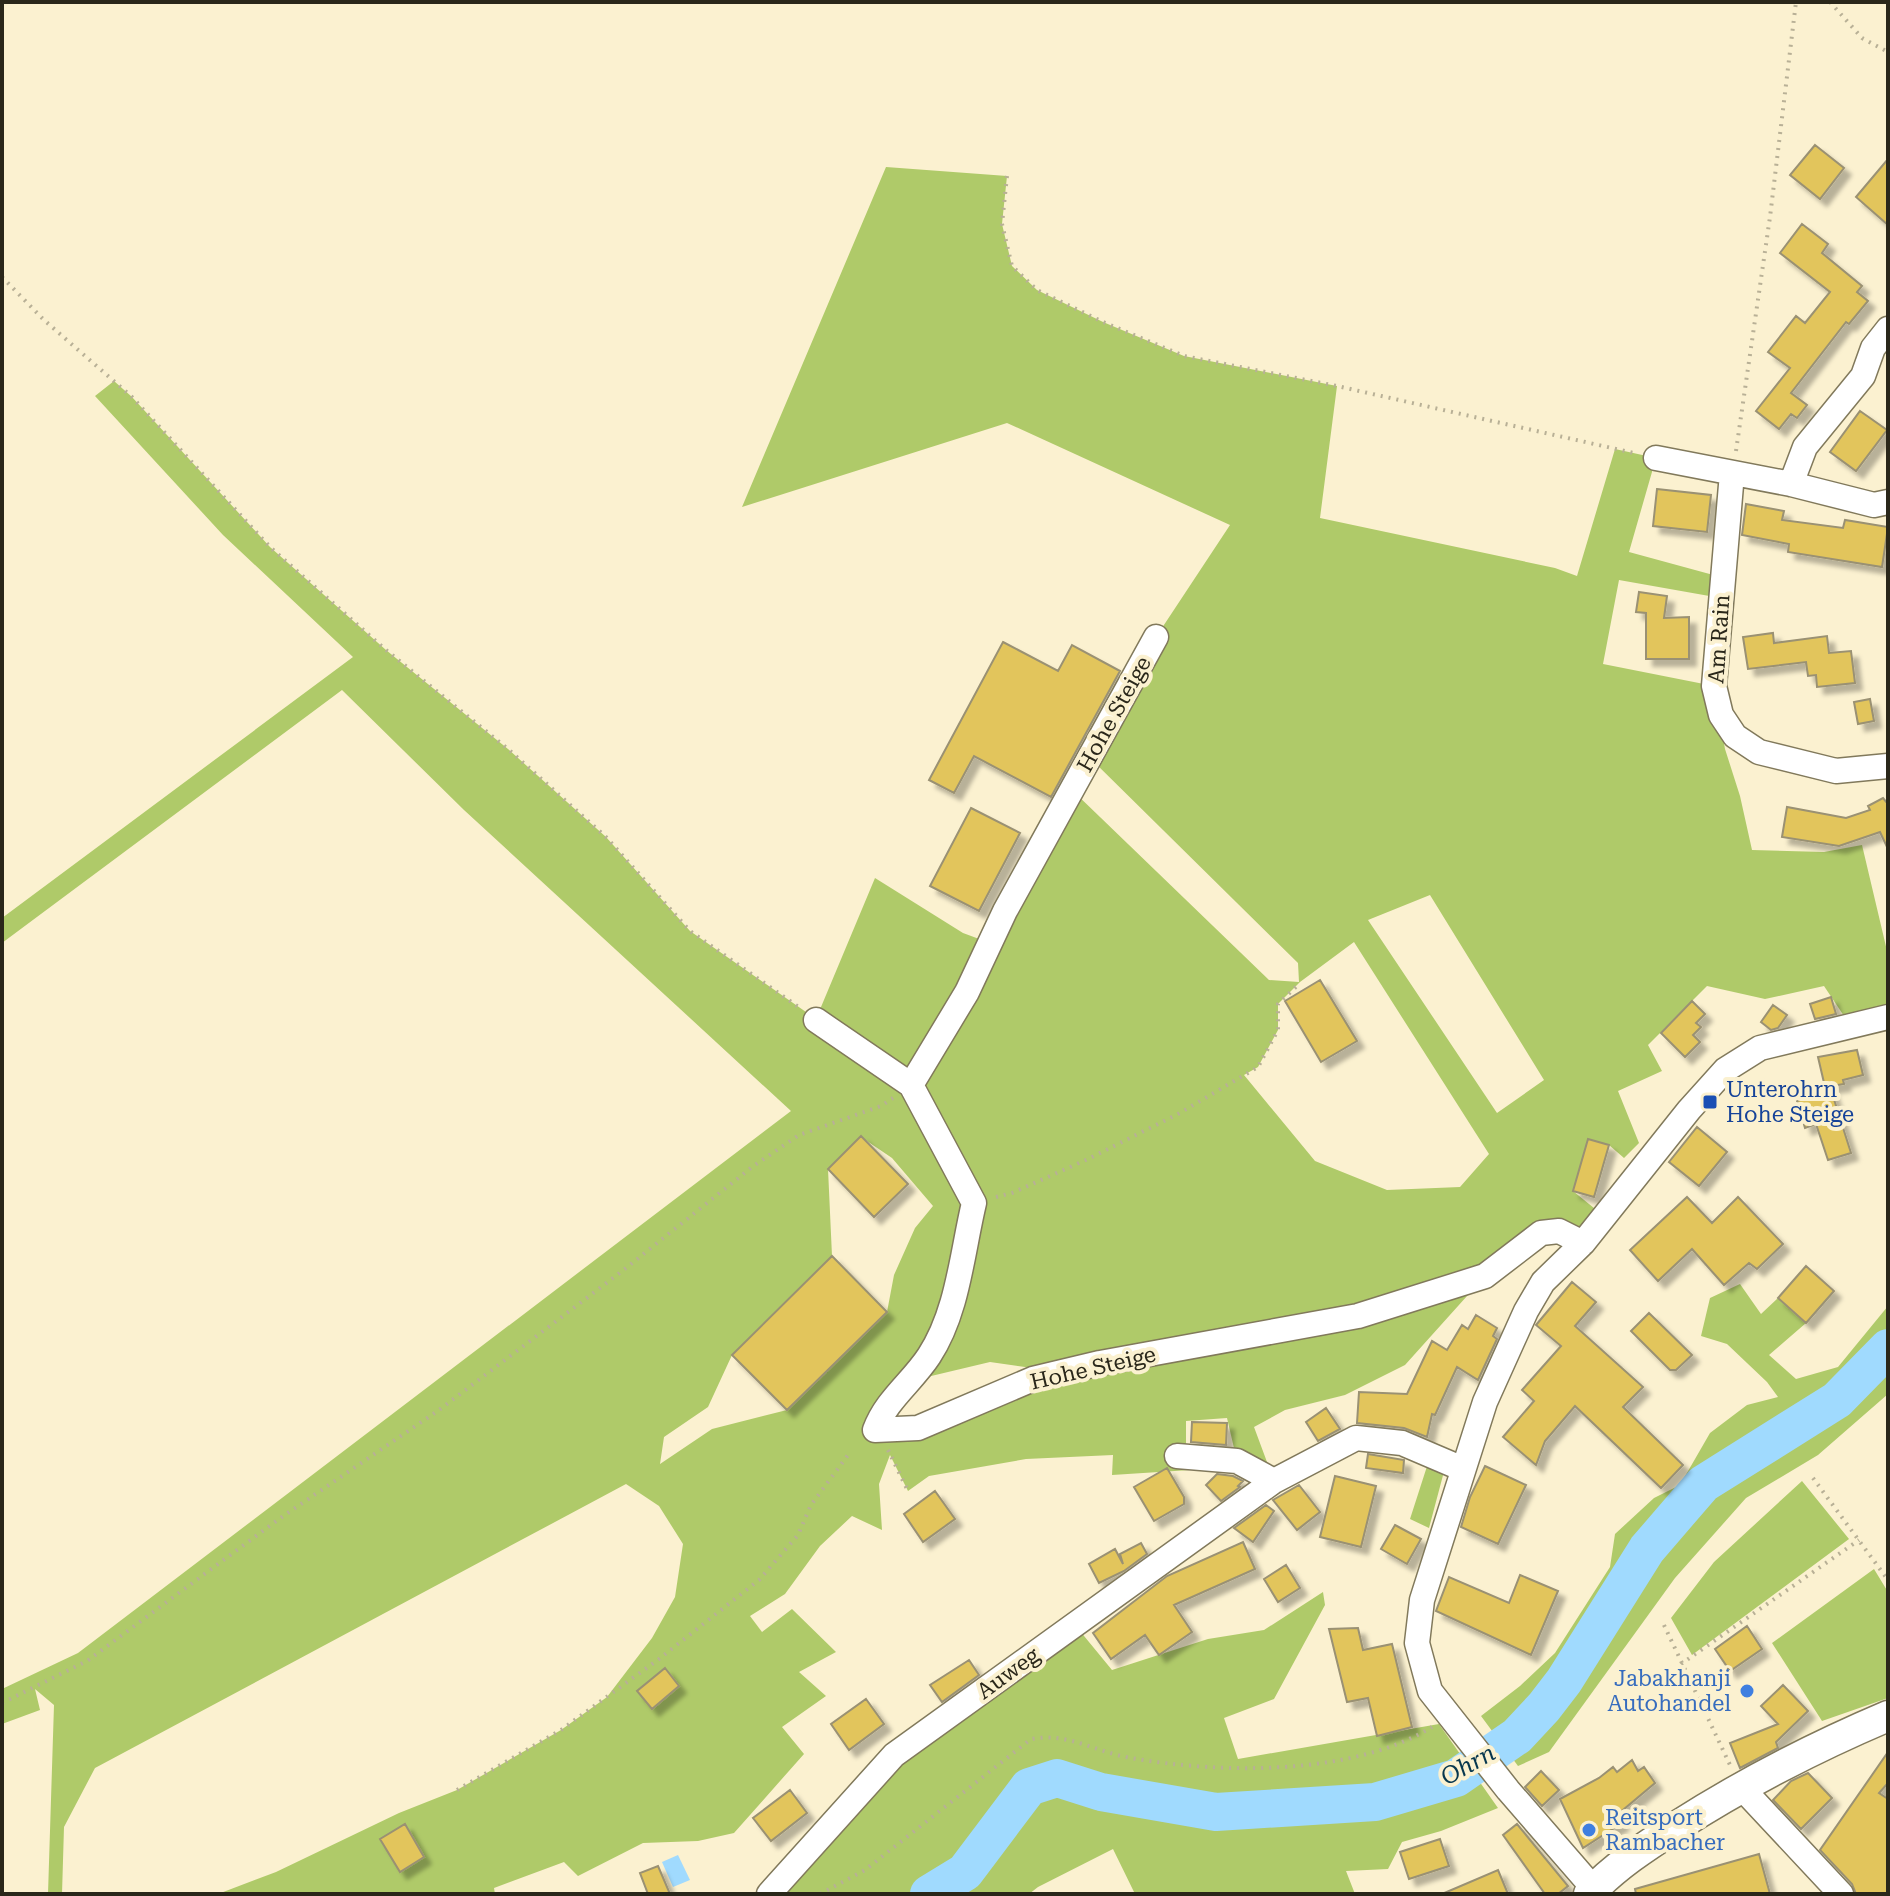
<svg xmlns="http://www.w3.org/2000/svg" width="1890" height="1896" font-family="'Roboto Serif',serif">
	<defs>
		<filter id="shadow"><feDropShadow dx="7" dy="7" stdDeviation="2" flood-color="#0004"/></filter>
	</defs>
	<rect width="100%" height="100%" fill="#fbf1d0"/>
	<path fill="#afca69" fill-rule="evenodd" d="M886,167l121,9 -5,48 10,42 25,24 66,32 81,34 153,30 -17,132 235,50 22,8 38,-127 41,9 -27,94 88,24 -2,21 -96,-17 -16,84 111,22 11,63 15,47 12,54 72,2 38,-7 26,110v62l-36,11 -28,-42 -59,13 -58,-13 -59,59 14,26 -44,20 21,52 -15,15 -15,-13 -21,-6 -15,52 32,26 -22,26 -24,-12 -74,45 -80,89 -60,30 -60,15 -31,17 20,54 -37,-20 -10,-43 -41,3v27l4,22 -78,5 1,-20 -87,4 -97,17 -21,15 -18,-36 -11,29 3,46 -30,-14 -32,30 -35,48 -35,22 12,16 30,-23 44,43 -37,20 27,24 -44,31 22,27 -70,79 -36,8 -55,2 -65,33 -14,-14 -70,26 1,6h-277l58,-22 123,-59 58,-23 104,-60 46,-33 45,-59 23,-41 8,-53 -24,-38 -33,-22 -531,284 -31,59 -2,67h-14l6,-189 -19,-16 5,21 -38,14v-35l76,-36 713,-542 -327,-301 -122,-120 -340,253v-25l351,-261 -130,-122 -128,-139 19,-15 18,16 138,150 116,103 122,99 98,88 84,94 126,88 59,-141 88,55 27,10 82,-153 197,190 30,2 -1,-19 -208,-205 66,-121 74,-112 -223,-102 -265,84zM1430,895l114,185 -47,33 -129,-193zM1354,942l135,212 -29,33 -73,3 -72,-29 -71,-86 14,-8 20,-37v-26l22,-22zM861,1137l31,21 41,48 -18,22 -21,47 -7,37 -100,98 -75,19 -52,35 4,-27 44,-30 24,-52 100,-99 -4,-87zM990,1362l71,10 -185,57 30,-47zM405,1825l19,32 -24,15 -20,-32z
		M1740,1284l21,30 17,-16 28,25 -37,32 27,24 42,-12 50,-61v88l-70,61 -72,43 -71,80 -126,174 -31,14 -37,-50 39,-30 35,-33 55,-86 5,-33 39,-36 26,-13 30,-52 37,-28 31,-8 -11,-15 -40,-38 -26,-8 9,-38z
		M1430,1457l16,7 -17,64 -19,-9z
		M1802,1481l47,58 -157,116 -21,-37 43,-56z
		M1874,1569l14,23v106l-66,23 -50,-78z
		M1323,1592l2,13 -51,94 -50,19 14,41 201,-35 59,84 -57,23 -39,11 -14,27 -42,2 9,23h-220l-22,-45 -75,38 -9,7h-260l125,-139 181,-130 37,45 96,-31 56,-9z"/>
	<path fill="#a0dafe" d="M678,1855l12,25 -17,7 -11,-25z"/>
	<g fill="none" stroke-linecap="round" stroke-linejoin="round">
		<path stroke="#a0dafe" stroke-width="38" d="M929,1894l36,-22 64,-85 28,-9 44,14 115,20 159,-10 81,-24 61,-42 27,-29 20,-26 83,-132 56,-65 134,-84 51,-52"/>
	</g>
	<path fill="#e2c55b" stroke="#9a9173" stroke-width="2" filter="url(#shadow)" d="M1815,145l29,23 -24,31 -30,-24z
		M1888,159v66l-32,-28z
		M1802,224l26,20 -6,9 40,33 -5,6 11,9 -19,23 -3,-2 -55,71 16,12 -10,13 -6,-4 -12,15 -23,-18 34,-43 -22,-16 28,-36 9,7 25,-31 -50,-39z
		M1860,411l27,19 -31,41 -26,-19z
		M1657,489l54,6 -4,37 -54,-6z
		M1746,504l38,7 -2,9 61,8 2,-8 43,7 -6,40 -94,-15 1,-8 -47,-9z
		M1639,592l28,4 -3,22 25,-1v42h-43v-46l-10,-1z
		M1773,633l1,10 53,-7 2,17 22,-2 4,32 -38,4 -1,-12 -8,1 -2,-14 -58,7 -5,-32z
		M1003,642l55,29 14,-26 48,26 -69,126 -77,-41 -20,37 -25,-13z
		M1870,699l4,22 -16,3 -4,-22z
		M1883,798l5,6v45l-8,-17 -41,14 -57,-9 5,-30 59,11 24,-8 -2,-4z
		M971,808l49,25 -41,78 -49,-25z
		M1320,980l37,61 -36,21 -36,-61z
		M1831,997l5,17 -21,5 -5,-15z
		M1692,1001l13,13 -9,9 5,4 -8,8 7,7 -15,15 -24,-24z
		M1773,1005l14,10 -9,13 -7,2 -10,-8z
		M1857,1050l6,25 -20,5 1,4 -19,3 -7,-30z
		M1831,1090l20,63 -23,7 -12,-36 -11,4 -8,-27z
		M1697,1127l30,25 -28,34 -30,-24z
		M861,1136l47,48 -34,33 -46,-48z
		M1588,1139l21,6 -15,52 -21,-6z
		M1687,1197l25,26 26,-26 45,47 -26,25 -8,-6 -25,22 -32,-36 -34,32 -28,-31z
		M832,1256l55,56 -100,98 -55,-55z
		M1806,1266l28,25 -28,32 -28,-25z
		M1572,1282l24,20 -21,24 68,61 -20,20 60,58 -22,23 -86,-82 -30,35 -9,24 -33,-28 31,-36 -12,-11 39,-44 -25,-21z
		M1649,1313l43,42 -16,15h-6l-39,-39z
		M1476,1315l21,13 -4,8 4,3 -19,41 -21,-13 -22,48 -3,-1 -5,23 -23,-9 -47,-5 2,-31 48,2 25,-53 15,9 15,-25 6,4z
		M1326,1408l14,21 -22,12 -12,-19z
		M1192,1422l35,1 -1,22 -35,-3z
		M1368,1454l36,6 -1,13 -37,-5z
		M1485,1466l41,19 -28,59 -37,-17 9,-30z
		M1167,1468l17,29v7l-30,17 -20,-34z
		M1217,1474l16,2 10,5 -5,5 2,1 -19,14 -15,-16z
		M1335,1476l41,10 -15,61 -41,-10z
		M1299,1485l21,27 -23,18 -24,-30z
		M935,1491l20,28 -32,23 -19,-28z
		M1266,1505l8,6 -21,31 -19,-14z
		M1395,1525l26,14 -14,25 -26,-15z
		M1243,1542l12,27 -81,36 18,27 -33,23 -14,-20 -34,24 -18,-26 74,-57z
		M1141,1543l6,11 -23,17 -25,12 -10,-19 26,-15 8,15 -3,-10z
		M1286,1565l14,23 -22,14 -14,-23z
		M1520,1575l38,16 -27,64 -95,-44 13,-34 60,26z
		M1747,1626l15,23 -32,22 -15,-22z
		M1358,1628l5,22 29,-6 20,83 -35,9 -9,-38 -21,4 -18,-73z
		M969,1660l10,15 -37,27 -12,-17z
		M665,1668l14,18 -27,23 -15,-18z
		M1783,1685l25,26 -32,31 2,6 -38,20 -10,-25 48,-19 -17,-18z
		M866,1699l18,25 -35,26 -18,-26z
		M1888,1752v31l-9,10 9,6v95h-32l-4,-10 -32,-34z
		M1632,1760l6,11 6,-4 11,16 -38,32 5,8 -39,25 -23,-49 39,-21 14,-11 4,5z
		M1541,1771l18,19 -17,16 -17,-19z
		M1808,1773l24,25 -31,31 -28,-29 18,-19z
		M790,1790l17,23 -36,28 -18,-23z
		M405,1824l19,33 -24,15 -20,-33z
		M1517,1824l51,62 -10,8h-13l-42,-59z
		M1440,1839l9,27 -40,13 -9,-27z
		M1759,1854l11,40h-134l-1,-5z
		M658,1866l12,28h-22l-8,-21z
		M1498,1870l10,24h-66z"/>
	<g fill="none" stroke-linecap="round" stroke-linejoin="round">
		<g stroke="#81795b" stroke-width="27">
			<path id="minor" d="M1656,458l135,26 83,21 14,-3
				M1732,473l-18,213 7,29 14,21 24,16 77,19 52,-5
				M1791,484l14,-37 58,-71 10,-28 15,-19
				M816,1020l95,65 63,118c-12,50 -16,109 -45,153 -17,26 -43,44 -54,74l43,-2 115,-49 67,-16 258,-47 127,-40 56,-43 18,-2 24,12
				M911,1085l56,-93 38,-81 151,-274
				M1177,1456l60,5 37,20
				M1741,1787l100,107
				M1594,1889l-86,-99 -78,-99 -13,-48 5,-43 63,-198 41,-91 17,-29 40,-39 106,-133 36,-40 35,-22 128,-31
				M769,1894l125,-139 380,-274 82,-43 46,5 61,26"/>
		</g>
		<g stroke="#81795b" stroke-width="33">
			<path id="major" d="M1589,1894c25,-27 57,-48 87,-67 67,-43 139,-80 212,-111"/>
		</g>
		<path stroke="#b8b096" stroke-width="4" stroke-dasharray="2 6" stroke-linecap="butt" d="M1830,2l32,36 26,14
			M1007,176l-5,48 10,42 25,24 66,32 81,34 153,30 297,67
			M2,277l42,43 88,77 138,150 116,103 122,99 98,88 84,94 110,77
			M1736,451l34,-234 26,-215
			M996,1197l16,-4 76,-34 90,-45 80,-47 20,-37v-26l22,-21
			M888,1450l20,41
			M1813,1478l75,102
			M1664,1625l67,142
			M1681,1664l178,-124
			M2,1703l85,-42 192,-142 160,-109 182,-138 131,-105 47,-32 82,-29 12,-8
			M457,1790l104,-60 98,-71 100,-79 39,-45 13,-30 37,-50
			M820,1894l45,-24 166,-131c37,-7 64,13 100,19 90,16 221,18 301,-31"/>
		<use href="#minor" stroke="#fff" stroke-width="24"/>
		<use href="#major" stroke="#fff" stroke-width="30"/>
	</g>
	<rect fill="#1a4fb4" stroke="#fbf1d0" stroke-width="3" x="1702" y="1094" width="16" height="16" rx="4"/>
	<g fill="#3f7fe0" stroke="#fbf1d0" stroke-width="3">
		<circle cx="1747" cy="1691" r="8"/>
		<circle cx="1589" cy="1830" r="8"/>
	</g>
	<g text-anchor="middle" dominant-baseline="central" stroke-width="8" stroke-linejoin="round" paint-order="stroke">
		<g font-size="22" fill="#2a271a" stroke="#fbf1d0">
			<text transform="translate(1719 639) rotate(-86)">Am Rain</text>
			<text transform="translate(1114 714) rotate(-61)">Hohe Steige</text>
			<text transform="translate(1093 1368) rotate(-13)">Hohe Steige</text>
			<text transform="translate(1008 1673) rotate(-36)">Auweg</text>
		</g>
		<g font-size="22" fill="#164399" stroke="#fbf1d0" text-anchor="start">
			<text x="1726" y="1089">Unterohrn<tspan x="1726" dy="25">Hohe Steige</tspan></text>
		</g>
		<g font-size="22" fill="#366cbe" stroke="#fbf1d0" text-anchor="end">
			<text x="1731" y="1678">Jabakhanji<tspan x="1731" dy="25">Autohandel</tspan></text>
			<text x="1605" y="1817" text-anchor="start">Reitsport<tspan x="1605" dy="25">Rambacher</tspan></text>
		</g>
		<g font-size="24" font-style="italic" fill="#07374e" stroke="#fbf1d0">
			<text transform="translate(1468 1765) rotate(-29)">Ohrn</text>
		</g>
	</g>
	<rect width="1890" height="1896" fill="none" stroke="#2a271a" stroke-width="8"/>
</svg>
